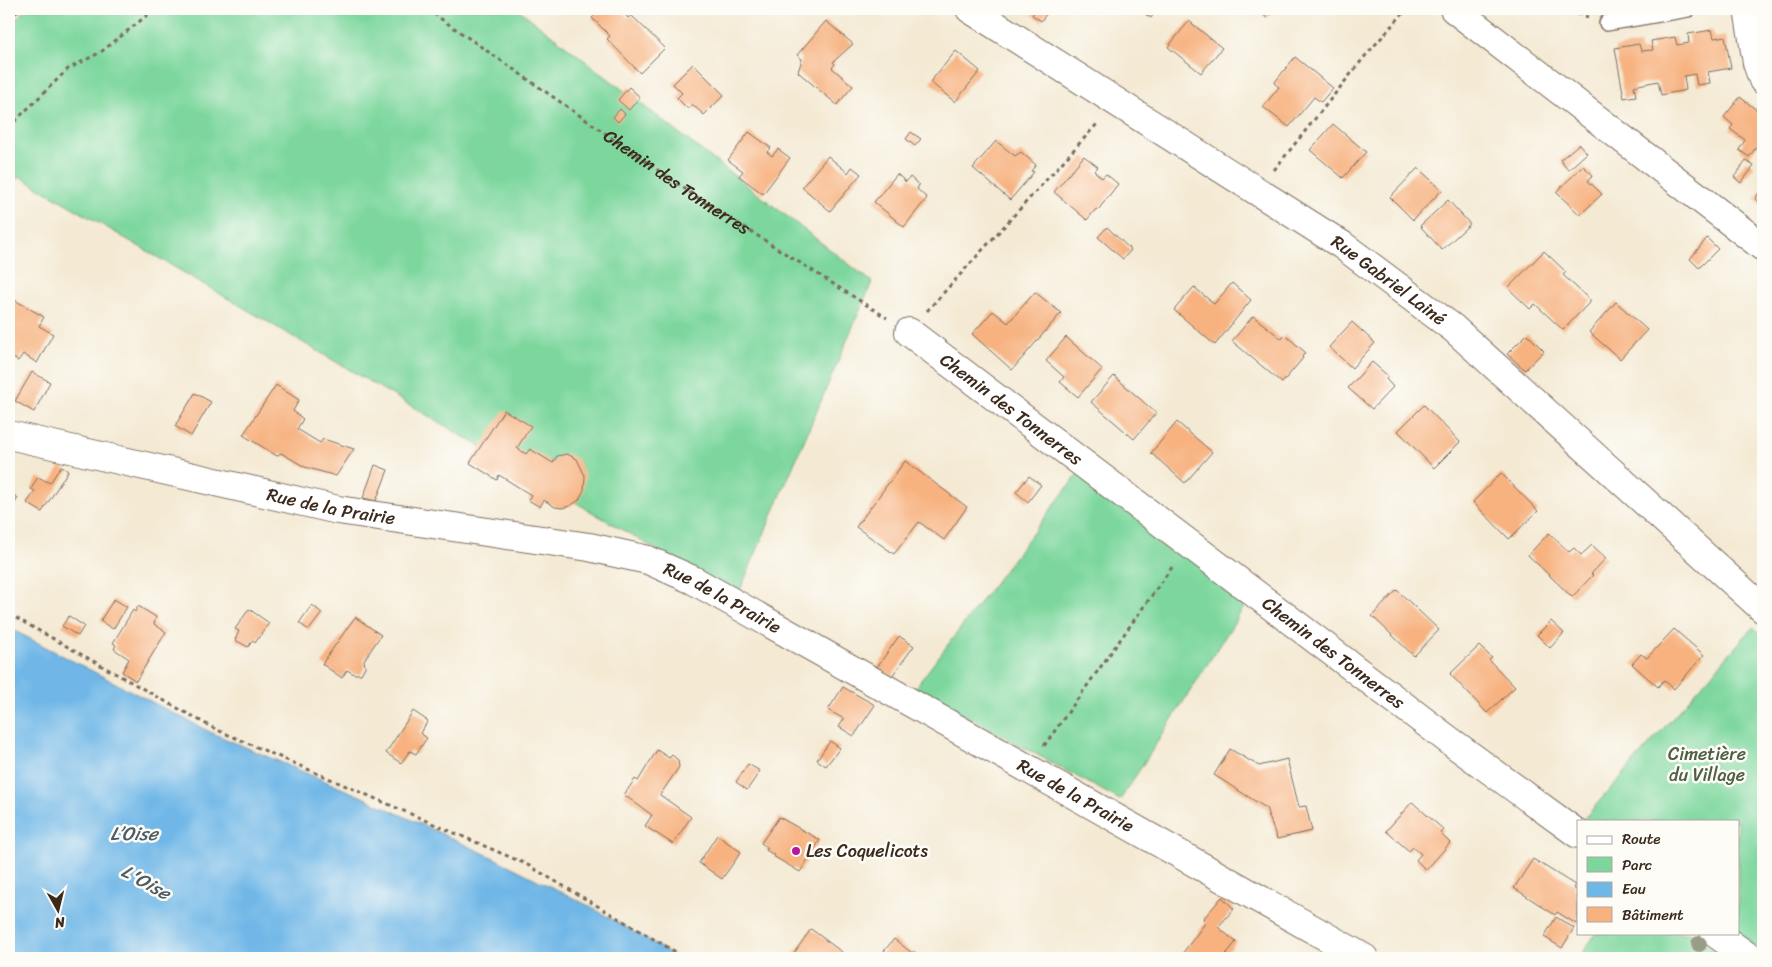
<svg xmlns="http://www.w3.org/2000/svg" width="1772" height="967" font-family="Sriracha,sans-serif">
	<rect width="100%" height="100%" fill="#fdfcf7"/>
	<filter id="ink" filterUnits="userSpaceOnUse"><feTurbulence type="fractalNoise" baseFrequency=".02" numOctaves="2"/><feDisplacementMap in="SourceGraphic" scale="10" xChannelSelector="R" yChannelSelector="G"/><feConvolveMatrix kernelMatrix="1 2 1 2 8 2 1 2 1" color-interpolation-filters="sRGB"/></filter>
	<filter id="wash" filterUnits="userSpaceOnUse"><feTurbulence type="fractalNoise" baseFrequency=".0096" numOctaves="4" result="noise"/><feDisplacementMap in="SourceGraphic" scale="20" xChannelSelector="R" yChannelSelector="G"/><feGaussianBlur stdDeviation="1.12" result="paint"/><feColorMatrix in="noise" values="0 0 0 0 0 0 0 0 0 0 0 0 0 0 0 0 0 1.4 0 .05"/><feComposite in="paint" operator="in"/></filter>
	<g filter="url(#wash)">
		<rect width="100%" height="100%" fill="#f4ead4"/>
		<path fill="#7dd79d" stroke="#5c805e" d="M27,9h491l354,273 -135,315 -718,-421 -10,13v-164z
			M1080,471l168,130 -128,199 -205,-112z
			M1753,627l10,9v319l-25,-22v-112h-156z
			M1596,933h95l32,25h-144z"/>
		<path fill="#6fb7e7" stroke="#557082" d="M9,628l203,105 148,63 136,63 95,48 87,51h-669z"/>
		<g id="blocks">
			<path fill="#f7b280" d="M602,9h18l8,9 3,-3 34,33 -25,25 -33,-34 3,-3 -18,-18z
				M1037,9h13l-9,12 -9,-6z
				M1138,9h19l-6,9z
				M1256,9h19l-8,9z
				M826,21l27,23 -20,18 2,2 -3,4 21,18 -16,19 -39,-33 4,-13 -5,-4z
				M1189,21l33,27 -21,25 -33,-26z
				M1712,30l2,8 11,-2 6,32 -23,4 2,11 -13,2 -2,-11 -11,2 2,14 -25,5 -3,-14 -24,5 2,10 -12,2 -9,-50 24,-4 2,7 12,-1 -2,-9 24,-4 2,8 12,-2 -1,-9z
				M956,51l24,20 -25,31 -25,-20z
				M1295,57l38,31 -12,14 -7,-5 -25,30 -26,-20 16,-20 -5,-4z
				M693,64l31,31 -20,20 -12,-11 -4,5 -11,-11 5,-5 -9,-9z
				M629,87l11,10 -11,13 -11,-10z
				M1740,97l23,18v23l-14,19 -10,-7 6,-10 -15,-11 3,-4 -9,-8z
				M620,109l5,5 -7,8 -5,-5z
				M1333,124l33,28 -23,26 -33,-28z
				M749,132l22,16 -4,4 5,4 6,-7 12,9 -27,36 -24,-18 4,-5 -15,-11z
				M911,132l10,7 -6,7 -9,-7z
				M996,141l19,15 6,-4 15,13 -5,6 3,1 -24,28 -37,-32z
				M1579,144l8,9 -19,17 -8,-10z
				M828,156l20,17 4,-6 9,7 -31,37 -28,-24z
				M1084,156l14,11 -4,4 8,7 4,-4 12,10 -20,26 -2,-1 -9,11 -33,-28z
				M1746,161l8,5 -13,17 -7,-6z
				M1583,166l10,9 -5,6 14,13 -22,21 -24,-23z
				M1418,168l24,22 -29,30 -23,-23z
				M897,174l9,8 4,-5 9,8 -2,4 10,9 -23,29 -30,-25z
				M1763,187v19l-8,-7z
				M1448,200l22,24 -28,26 -22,-24z
				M1107,227l24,23 -8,9 -25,-22z
				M1707,238l11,11 -19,19 -9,-9z
				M1544,251l22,21 -3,3 28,26 -28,29 -28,-26 -5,5 -22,-21z
				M1232,283l19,17 -36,45 -41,-35 20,-23 20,17z
				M1035,292l26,21 -49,57 -40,-36 21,-23 15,12z
				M11,298l33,19 -5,9 14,8 -16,29 -14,-9 -5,7 -9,-6v-52z
				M1616,302l31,28 -27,29 -31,-27z
				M1253,316l29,23 3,-4 20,17 -3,5 1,1 -21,25 -50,-42z
				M1352,322l23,21 -23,25 -23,-21z
				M1527,334l17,17 -19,19 -18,-16z
				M1066,337l36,32 -24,28 -18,-15 4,-5 -18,-16z
				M1372,362l16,14 -2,3 7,8 -21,22 -24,-21z
				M32,372l18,10 -16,30 -19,-11z
				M1114,376l42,37 -22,26 -43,-37z
				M276,385l23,15 -6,11 10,8 -6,10 23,14 3,-4 31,10 -18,27 -31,-9 -24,-14 -4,3 -34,-21z
				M195,393l16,9 -20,34 -16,-10z
				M1424,405l36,37 -26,26 -36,-37z
				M504,410l27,16 -14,22 9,6 4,-5 23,14 4,-7 10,-2 10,5 8,17 -1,14 -5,10 -9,6 -8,2 -7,-1 -11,-7 -4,7 -12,-7 3,-5 -32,-20 -2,5 -27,-17z
				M1177,422l35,30 -27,31 -34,-30z
				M905,461l62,46 -23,33 -25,-18 -25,32 -38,-27z
				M375,465l13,5 -12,31 -13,-3z
				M61,466l7,5 -26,41 -15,-9 8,-12 -4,-2 7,-12 12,6z
				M1501,473l37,38 -29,28 -36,-37z
				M1029,476l12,9 -13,17 -12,-10z
				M9,492l9,6 -9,15z
				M1549,533l20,19 5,-4 7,7 11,-10 14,13 -15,16 2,1 -21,22 -44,-42z
				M1397,590l42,40 -25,26 -42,-40z
				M114,599l13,8 -14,22 -13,-8z
				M312,605l10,8 -13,17 -10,-7z
				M138,606l18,11 -2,7 12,8 -30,49 -14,-9 7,-13 -15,-10 2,-4 -3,-2 20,-33 2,2z
				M249,609l20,14 -14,20 -2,-3 -5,7 -13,-7 4,-9 -4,-2z
				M69,616l15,10 -6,10 -16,-10z
				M355,617l26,18 -17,25 1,7 -4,7h-7l-7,-4 -5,8 -20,-14z
				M1551,621l13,12 -14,15 -13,-13z
				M1674,629l30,26 -30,34 -10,-9 -6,7 -26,-23 9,-10 6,4z
				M899,636l15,10 -22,30 -15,-9z
				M1479,646l13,12 -3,2 26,27 -28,26 -37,-39z
				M843,687l32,18 -21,31 -15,-9 5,-8 -16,-9z
				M413,711l15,10 -8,12 7,5 -11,16 -6,-3 -9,12 -15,-10z
				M830,741l10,7 -14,18 -9,-6z
				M1230,749l29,17 28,-7 12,48 7,-1 6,25 -35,8 -11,-31 -52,-33z
				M657,750l12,8 3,-3 6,5 1,7 -19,28 31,22 -18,27 -28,-18 7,-11 -28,-20 11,-16 3,2z
				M748,764l12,7 -13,19 -11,-8z
				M1412,802l32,28 -4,3 10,10 -24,27 -10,-10 5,-6 -8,-7 -4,4 -23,-20z
				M779,817l41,23 -20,32 -27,-16 1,-1 -8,-5 2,-2 -7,-5z
				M717,835l24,17 -19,27 -23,-16z
				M1533,859l42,26 -2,3 5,3v34l-21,-13 -2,3 -41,-27z
				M1222,897l12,12 -16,18 18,15 -13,16h-19l-7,-5 -4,5h-14l27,-36 -3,-3z
				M1556,917l18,11 -12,20 -18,-11z
				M811,929l32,24 -2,2 5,3h-51l-3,-2z
				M894,939l18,14 2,-1 8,6h-41l-2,-1z"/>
		</g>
	</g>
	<g filter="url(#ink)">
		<use href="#blocks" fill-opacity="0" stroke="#7c6d5e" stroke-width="1"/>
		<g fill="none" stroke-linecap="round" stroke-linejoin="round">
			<g stroke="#7c6d5e" stroke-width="18">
				<path id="service" d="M1607,23l81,-14"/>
			</g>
			<g stroke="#7c6d5e" stroke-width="30">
				<g id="minor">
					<path d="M1454,9l309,238"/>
					<path d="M1748,9l9,54 6,17"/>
					<path id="s2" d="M909,332l541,409 128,93"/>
					<path id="s3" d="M9,435l329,75 251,37 59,13 45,20 671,378"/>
					<path d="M1715,933l35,25"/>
				</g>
			</g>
			<g stroke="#7c6d5e" stroke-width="30">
				<g id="tertiary">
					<path id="s4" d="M970,9l372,236 111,83 310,281"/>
				</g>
			</g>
			<g stroke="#7c6d5e" stroke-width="3" stroke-dasharray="4 4" stroke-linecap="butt">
				<path id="s1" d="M427,9l271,189 189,120"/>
				<path d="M1562,9l26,8"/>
				<path d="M9,19l11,-10"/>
				<path d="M9,127l59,-58 33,-17 54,-43"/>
				<path d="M1274,170l92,-115 41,-46"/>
				<path d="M927,311l171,-188"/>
				<path d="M9,614l206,115 311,135 160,94"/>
				<path d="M1044,746l129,-180"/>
			</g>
			<use href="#service" stroke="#fff" stroke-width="15"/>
			<use href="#minor" stroke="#fff" stroke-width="28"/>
			<use href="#tertiary" stroke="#fff" stroke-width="28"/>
		</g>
		<circle fill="#999d85" cx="1699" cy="944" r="8"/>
	</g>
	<circle fill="#b5179e" stroke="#fdfcf7" stroke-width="2" cx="796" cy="851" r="5"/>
	<g text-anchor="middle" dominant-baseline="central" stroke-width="5" stroke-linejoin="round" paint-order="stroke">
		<g font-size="18" fill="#3b2a1e" stroke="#fdfcf7">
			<text stroke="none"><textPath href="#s1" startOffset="304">Chemin des Tonnerres</textPath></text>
			<text stroke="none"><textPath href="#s4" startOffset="499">Rue Gabriel Lainé</textPath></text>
			<text stroke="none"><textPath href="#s2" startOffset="128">Chemin des Tonnerres</textPath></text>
			<text stroke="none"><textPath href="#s3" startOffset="330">Rue de la Prairie</textPath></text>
			<text stroke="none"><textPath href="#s3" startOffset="735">Rue de la Prairie</textPath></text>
			<text stroke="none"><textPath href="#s2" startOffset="532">Chemin des Tonnerres</textPath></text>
			<text stroke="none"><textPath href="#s3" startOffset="1140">Rue de la Prairie</textPath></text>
		</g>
		<g font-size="18" fill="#4f5e44" stroke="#fdfcf7">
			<text x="1707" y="754">Cimetière<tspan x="1707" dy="21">du Village</tspan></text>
		</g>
		<g font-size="18" fill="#3b2a1e" stroke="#fdfcf7" text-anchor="start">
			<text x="806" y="851">Les Coquelicots</text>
		</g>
		<g font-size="19" font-style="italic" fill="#4d5b64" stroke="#fdfcf7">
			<text x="134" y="833">L’Oise</text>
			<text transform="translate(146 882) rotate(29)">L'Oise</text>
		</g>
	</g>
	<rect width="1772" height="967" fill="none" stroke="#fdfcf7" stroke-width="30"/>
	<rect x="1577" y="820" width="162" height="115" fill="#fdfcf7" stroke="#afa8a0"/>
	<rect x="1587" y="836" width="25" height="8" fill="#ffffff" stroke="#afa8a0"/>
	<text x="1622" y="844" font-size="15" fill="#3b2a1e">Route</text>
	<rect x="1587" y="857" width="25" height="15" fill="#7dd79d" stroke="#afa8a0"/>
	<text x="1622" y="870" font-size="15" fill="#3b2a1e">Parc</text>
	<rect x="1587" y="882" width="25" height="15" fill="#6fb7e7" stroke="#afa8a0"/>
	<text x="1622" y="894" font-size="15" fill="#3b2a1e">Eau</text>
	<rect x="1587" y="907" width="25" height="15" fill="#f7b280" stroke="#afa8a0"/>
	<text x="1622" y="920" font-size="15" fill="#3b2a1e">Bâtiment</text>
	<g transform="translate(58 910) rotate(172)" stroke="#fdfcf7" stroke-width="4" paint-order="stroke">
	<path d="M0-4L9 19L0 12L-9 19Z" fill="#3b2a1e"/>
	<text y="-8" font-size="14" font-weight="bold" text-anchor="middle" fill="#3b2a1e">N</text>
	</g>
</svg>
